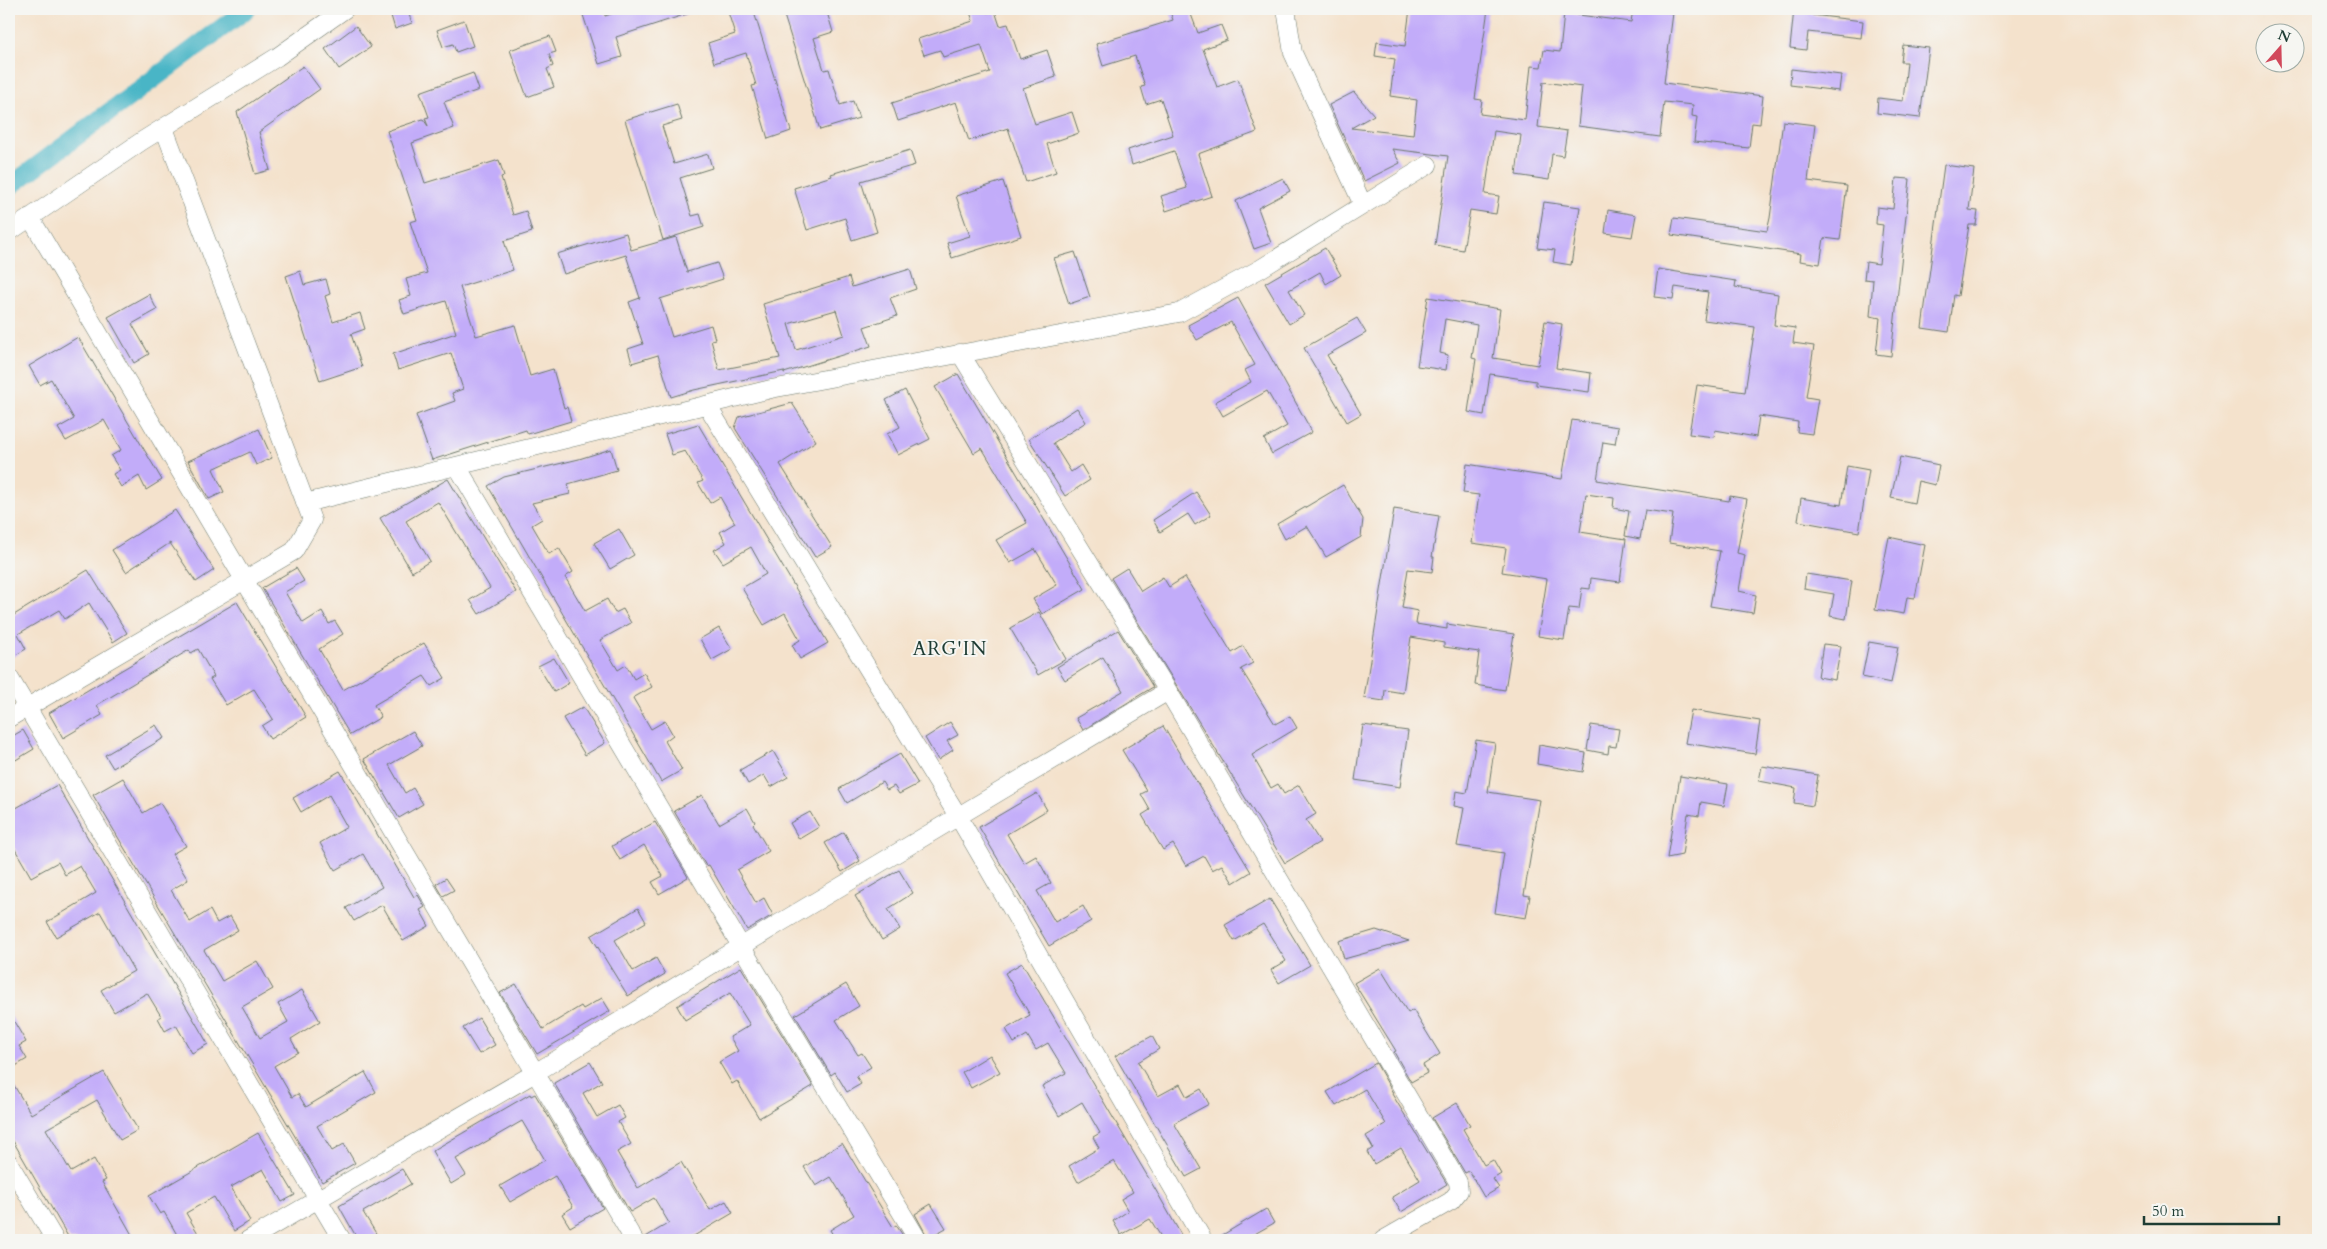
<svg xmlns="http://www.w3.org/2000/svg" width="2327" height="1249" font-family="Cardo,serif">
	<rect width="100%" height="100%" fill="#f6f6f2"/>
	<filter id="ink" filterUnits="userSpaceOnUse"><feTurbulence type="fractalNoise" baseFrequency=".02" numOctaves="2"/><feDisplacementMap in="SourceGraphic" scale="10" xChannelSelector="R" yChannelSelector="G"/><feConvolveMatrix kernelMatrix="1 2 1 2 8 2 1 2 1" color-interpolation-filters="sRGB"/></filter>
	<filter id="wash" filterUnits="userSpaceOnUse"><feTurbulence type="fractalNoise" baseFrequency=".0096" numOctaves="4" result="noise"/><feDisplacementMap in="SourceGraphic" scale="20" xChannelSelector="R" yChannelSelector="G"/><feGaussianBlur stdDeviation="1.12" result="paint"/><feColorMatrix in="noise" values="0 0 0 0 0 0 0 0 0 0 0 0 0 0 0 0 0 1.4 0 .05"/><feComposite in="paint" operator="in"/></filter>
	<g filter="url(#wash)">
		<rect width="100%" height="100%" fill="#f4e2cc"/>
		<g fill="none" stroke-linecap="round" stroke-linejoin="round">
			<path stroke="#4ab5c6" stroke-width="19" d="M9,187l238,-178"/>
		</g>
		<g id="blocks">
			<path fill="#c2acf9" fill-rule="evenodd" d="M389,9h18l5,14 -17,6z
				M581,9h23l1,7 21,-7h67v3l-77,25 6,20 -23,7z
				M727,9h26l38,122 -23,8 -16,-53 4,-1 -10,-32 -32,10 -6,-20 27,-9z
				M782,9h44l7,23 -19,6 10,32 5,-1 11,36 13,-4 6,17 -39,12z
				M969,9h17l1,4 8,-2 5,15 8,-2 12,35 27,-9 9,27 -33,11 12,36 37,-12 7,21 -32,11 9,28 -30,10 -18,-54 -39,13 -13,-39 -58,19 -6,-18 98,-31 -9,-27 -38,12 -3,-7 -16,5 -6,-16 55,-18z
				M1169,9h20l9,24 23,-8 6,15 -24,9 14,38 21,-8 19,53 -59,22 14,42 -46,15 -5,-15 26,-8 -13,-37 -42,14 -4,-15 45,-15 -12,-36 -15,5 -5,-17 4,-1 -10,-30 -32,10 -7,-22 77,-24z
				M1410,9h78l-13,90 7,1 -2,14 45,6 6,-54 10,1 3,-17 16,2 4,-39 67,9 2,-13h20v2l20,2 -9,70 99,13 -3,28 -8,-1 -3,25 -55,-6 3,-25 -5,-1 1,-11 -29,-3 -4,35 -82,-11 4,-39 -39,-5 -5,45 29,4 -4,25 -11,-2 -3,26 -33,-5 5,-40 -27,-4 -9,63 14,2 -3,18 -26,-4 -7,40 -28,-5 13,-89 -56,-7 8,14 -36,18 -35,-76 25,-13 20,23 -23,13 62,7 4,-35 -27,-4 5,-37 -20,-3 2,-14 28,4z
				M1794,9h18v6l51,6 -2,17 -53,-6 -2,18 -16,-2z
				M464,20l9,26 -17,6 -3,-8 -10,3 -6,-17z
				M356,26l15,21 -32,22 -14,-20z
				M550,36l6,16 -7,2 4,12 -6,3 7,18 -27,10 -17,-47z
				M1903,45l26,3 -9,70 -43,-5 1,-15 25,3 4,-39h-6z
				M303,66l17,23 -61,43 11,38 -15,4 -18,-62z
				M1791,69l50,6 -2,16 -49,-6z
				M473,73l6,17 -35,12 10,26 -42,15 13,40 74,-23 5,16 -3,1 12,38 13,-4 6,21 -28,9 9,29 -53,17 16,49 39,-11 15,51 23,-7 11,39 3,-1 4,14 -43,13 -2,-4 -94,30 -16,-45 39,-14 -3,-8 11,-4 -12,-36 -53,17 -5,-16 63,-21 -10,-32 -42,13 -5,-14 12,-4 -5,-17 21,-6 -17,-51 7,-2 -30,-89 36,-12 5,7 -3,-8 4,-1 -9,-25z
				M677,104l5,16 -20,6 12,38 34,-10 4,14 -32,10 12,38 8,-2 4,13 -41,13 -38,-120z
				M1783,121l32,4 -7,56 39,5 -7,54 -16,-2 -4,26 -20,-3 1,-7 -130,-19 3,-17 93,13 3,-13z
				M910,150l5,15 -54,16 16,51 -25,8 -7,-22 -38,12 -13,-42 38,-12 -1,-2z
				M1944,165l30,4 -5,41 9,1 -2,14h-7l-11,71 -4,-1 -5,37 -27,-4z
				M1283,178l7,13 -32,17 13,35 -17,6 -18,-48z
				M1896,178l14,1 -19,177 -15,-2 4,-36 -10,-2 3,-36 -9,-1 2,-17 13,2 4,-39 -7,-1 1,-17 16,2z
				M1003,181l18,55 -69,22 -5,-15 23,-7 -14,-40z
				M1544,202l36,5 -9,58 -18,-3 2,-12 -18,-2z
				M1608,210l28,5 -4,22 -27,-4z
				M626,233l5,17 45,-13 11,35 30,-9 6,16 -63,20 12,38 39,-12 4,14 -4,1 8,30 61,-12 -17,-54 86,-27 3,10 58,-18 6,20 -26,9 7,18 -33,11 7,19 -87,27v-2l-90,19 -23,7 -13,-42 -26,8 -4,-14 15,-5 -14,-42 11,-4 -14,-43 -62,19 -7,-20zM836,310l8,25 -48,15 -8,-26z
				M1325,248l16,27 -15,9 -6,-12 -31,18 15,25 -15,9 -24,-41z
				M1075,252l15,45 -21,7 -15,-46z
				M1658,269l78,12 -1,6 43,7 -4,31 21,3 -2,15 21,3 -8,51 12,2 -6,35 -15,-2 1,-10 -39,-6 -3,21 -41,-7 -1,7 -25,-3 8,-49 48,7 10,-65 -51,-7 4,-28 -33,-5 -2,12 -19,-2z
				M300,271l4,14 22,-6 4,15 -5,2 8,26 27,-9 5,16 -14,5 11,33 -42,14 -34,-105z
				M149,294l8,16 -25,14 17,30 -15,9 -26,-46z
				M1428,297l72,12 -7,49 45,7 7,-44 17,3 -6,44 35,5 -2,19 -53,-7v-4l-46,-7 -6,41 -16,-3 8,-53 -4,-1 5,-33 -32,-6 -5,34 8,2 -2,15 -29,-4z
				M1238,298l74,134 -40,22 -8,-15 23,-13 -20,-35 -44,25 -8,-14 36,-20 -6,-12 10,-5 -24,-43 -34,18 -9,-15z
				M1357,318l9,15 -39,22 34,59 -14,8 -43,-74z
				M78,337l84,143 -16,10 -7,-14 -18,11 -8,-13 7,-4 -9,-14 10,-6 -17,-30 -38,21 -8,-13 16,-9 -23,-40 -11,6 -11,-19z
				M958,374l127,215 -43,25 -9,-15 24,-14 -22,-36 -25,14 -14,-23 31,-17 -45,-75 -8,5 -39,-66z
				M905,390l25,49 -32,16 -11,-21 13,-7 -14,-27z
				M792,403l24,38 -36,23 52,83 -17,10 -80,-129 4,-11z
				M1077,408l9,14 -33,21 18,29 10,-7 9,15 -25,16 -36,-57z
				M1572,420l46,7 -3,17 -12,-2 -6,38 132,21 1,-5 17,3 -10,54 8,2 -6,36 17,4 -3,18 -43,-7 10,-55 -51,-8 4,-29 -28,-4 -5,29 -15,-3 4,-25 -16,-3 1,-10 -28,-4 -6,38 46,7 -6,43 -29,-4 -1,11 -8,-1 -3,21 -10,-1 -5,32 -26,-4 9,-57 -45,-7 4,-24 -34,-5 7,-48 -16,-2 4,-29 95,15z
				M698,424l130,219 -28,16 -8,-14 8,-5 -15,-27 -21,12 -22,-37 24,-14 -15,-27 -28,16 -9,-13 12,-7 -6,-11 15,-9 -15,-26 -10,6 -12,-20 5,-2 -18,-30 -13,4 -7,-21z
				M259,429l13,29 -16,7 -6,-13 -37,17 11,23 -15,7 -21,-38z
				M611,449l6,21 -49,14 2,10 -38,9 10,16 -10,6 17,29 10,-6 14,24 -8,5 20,34 22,-12 8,14 8,-4 8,14 -31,17 18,30 8,-5 8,14 10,-6 8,14 -19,11 18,31 14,-8 8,14 -8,6 17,29 -21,12 -173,-296 16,-9 75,-18z
				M1900,457l39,8 -4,20 -17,-4 -4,22 -23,-5z
				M1847,466l22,4 -10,62 -61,-11 3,-23 40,7z
				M448,479l68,113 -37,22 -9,-14 20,-12 -52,-86 -32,19 24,40 -18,11 -32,-54z
				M1343,485l20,34 -2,18 -35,20 -19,-31 -22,13 -8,-15z
				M1196,492l15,23 -16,10 -7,-11 -28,18 -7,-12z
				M1394,509l45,7 -7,41h2l-2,15 -24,-3 -6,39 16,3 -2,13 31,5v-5l67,10 -9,56 -30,-5 4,-33 -35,-5v-4l-33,-6 -8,56 -18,-3 -1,11 -20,-3z
				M175,510l39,60 -18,12 -26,-39 -44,29 -14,-22z
				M619,529l15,26 -24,14 -16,-26z
				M1889,537l36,8 -10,53 -8,-1 -3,17 -29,-5z
				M296,568l8,13 -19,11 18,31 19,-12 7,13 6,-3 8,13 -24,15 24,41 81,-47 21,35 -14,8 -7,-10 -50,29 7,12 -31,18 -88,-147z
				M1127,568l14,23 22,-14 6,10 16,-10 47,76 11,-7 10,17 -12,6 34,55 15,-8 7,12 -45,27 19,33 7,-4 6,10 15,-9 17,29 -10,6 14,22 -35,21 -174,-285z
				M88,570l39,63 -14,9 -24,-39 -24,16 -6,-9 -41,24 8,15 -17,10v-41z
				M1806,574l46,7 -6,38 -16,-3 4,-22 -30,-5z
				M237,602l69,115 -36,22 -8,-13 11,-7 -19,-30 -28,16 -16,-26 4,-2 -16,-28 -7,4 -2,-3 -92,55 5,10 -39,23 -14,-25z
				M1039,612l27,47 -28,16 -28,-47z
				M719,628l13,21 -20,11 -12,-21z
				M1118,630l35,57 -70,43 -7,-12 47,-27 -20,-34 -38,23 -8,-13z
				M1869,642l29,5 -7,36 -29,-6z
				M1823,644l18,2 -6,34 -17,-3z
				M554,658l15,25 -15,9 -16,-26z
				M583,707l22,36 -20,12 -22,-37z
				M1691,710l69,11 -5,33 -70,-11z
				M950,722l8,13 -11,6 6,9 -15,10 -13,-22z
				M156,725l8,13 -51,30 -8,-13z
				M1363,725l45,6 -8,56 -45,-7z
				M1591,725l28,4 -3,18 -7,-1 -1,8 -21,-4z
				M1163,726l88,146 -18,11 -11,-18 -10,5 -8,-14 -18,10 -13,-22 -10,6 -21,-35 8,-5 -9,-16 6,-3 -25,-41z
				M23,730l11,19 -25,15v-26z
				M413,731l9,15 -33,19 16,28 8,-5 10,16 -24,14 -35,-59z
				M1476,740l19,3 -7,49 52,8 -16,95 6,1 -4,22 -31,-5 9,-60 -47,-7 7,-38 -10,-2 2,-15 11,2z
				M1539,745l47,8 -3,19 -46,-8z
				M773,751l15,26 -17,10 -7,-12 -16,9 -8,-14z
				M900,754l18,30 -19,10 -5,-8 -7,4 -5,-8 -35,21 -8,-14z
				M1762,766l56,9 -5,31 -19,-3 2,-15 -37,-7z
				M340,771l74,126 4,-2 7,12 -5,3 9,16 -26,15 -21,-36 -28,16 -8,-13 36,-21 -19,-33 -28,16 -15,-27 27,-16 -18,-32 -28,17 -8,-14z
				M1680,776l48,8 -4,22 -23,-4 -2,14 -11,-2 -6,41 -15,3z
				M123,778l20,35 17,-10 26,43 -14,8 16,26 -17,10 19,32 20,-12 7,13 13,-7 8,14 -34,20 18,31 35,-20 16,28 -31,18 18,31 28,-16 -10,-18 24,-14 18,31 -29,18 7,13 -24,14 18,31 6,-3 8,13 59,-35 11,20 -59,34 15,25 12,-7 11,19 -33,19 -229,-387z
				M57,785l151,259 -16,9 -16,-28 -11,6 -7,-13 3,-2 -14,-23 -33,19 -13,-22 33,-19 -34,-59 -44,25 -9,-15 49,-29 -16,-27 -15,9 -7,-13 -27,15 -22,-38v-27z
				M1037,793l10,17 -40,24 17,29 12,-7 15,27 -14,8 18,31 28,-16 8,15 -42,25 -70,-119z
				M702,795l17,29 28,-16 8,14 -2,2 16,27 -32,19 19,33 8,-5 9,17 -26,15 -38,-65 -3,1 -32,-55z
				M810,812l9,15 -20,12 -9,-16z
				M655,822l33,55 -29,17 -7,-12 11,-6 -19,-31 -24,15 -8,-14z
				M844,832l16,29 -18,11 -17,-29z
				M899,870l14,23 -25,16 12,20 -18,11 -27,-44z
				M446,878l8,12 -11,6 -7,-12z
				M1270,899l40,66 -31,18 -8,-13 15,-9 -23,-37 -29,17 -9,-16z
				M638,908l8,14 -31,18 18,31 23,-13 9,16 -37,22 -37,-60z
				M1376,930l33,11 -65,18 -5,-18z
				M1022,963l136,231 26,46h-21l-13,-21 -29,16 -8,-14 15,-10 -7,-12 12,-7 -19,-31 -36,21 -9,-16 30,-18 -6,-11 7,-4 -18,-31 -23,14 -17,-30 24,-13 -18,-30 -12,7 -9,-15 -13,8 -8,-14 24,-14 -25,-42z
				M741,967l72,119 -54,32 -22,-37 -5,3 -13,-22 19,-11 -8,-14 20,-12 -20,-32 -45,27 -8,-14z
				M1380,968l28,45 5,-3 27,44 -17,11 4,8 -16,9 -17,-30 2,-1 -42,-68z
				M516,984l27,45 38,-23 2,3 19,-11 8,13 -73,43 -37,-61z
				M846,984l13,22 -23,14 22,35 4,-2 9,14 -15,9 5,8 -14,8 -12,-20 -4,3 -36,-60z
				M9,1013l17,29 -7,4 8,13 -18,11z
				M479,1018l16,27 -16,9 -16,-26z
				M1152,1036l7,13 -21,13 20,34 22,-12 7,13 14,-8 8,15 -35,19 27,46 -15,8 -71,-121z
				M990,1055l10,17 -29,16 -9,-16z
				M590,1062l12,20 -19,11 14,24 21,-12 7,13 -7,4 13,22 -14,8 21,36 43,-26 29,48 16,-9 7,12 -46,27h-42l-1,-2 25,-15 -15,-25 -24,14 -76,-129z
				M1376,1063l17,30 -1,1 55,90 -46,28 -9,-15 28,-17 -19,-32 -27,16 -7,-12 6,-4 -7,-12 20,-12 -21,-35 -29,17 -9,-14z
				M104,1072l34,58 -18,10 -23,-40 -51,29 25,43 23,-13 12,21 -4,2 33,58h-65l-61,-106v-57l22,37z
				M530,1094l1,2 4,-2 68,114 -33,19 -8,-13 11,-7 -18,-31 -45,26 -10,-16 45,-26 -23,-39 -66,38 10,16 -15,9 -19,-33z
				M1457,1103l13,22 -7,4 21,36 9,-5 8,14 -8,5 6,9 -15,9 -15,-26 -4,2 -33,-55z
				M258,1133l37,62 -13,7 -19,-33 -32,18 19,34 -16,10 -20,-34 -28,16 16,27h-22l-16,-28 -4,2 -11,-18z
				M842,1143l51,84 3,-2 10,15h-36l-2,-5 -9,5h-23l-6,-10 24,-15 -23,-38 -15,9 -12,-19z
				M402,1169l9,15 -48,28 17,28h-22l-19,-34z
				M931,1204l15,24 -18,10 -13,-24z
				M1266,1209l8,14 -30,17h-30z"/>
		</g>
	</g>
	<g filter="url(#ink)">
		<use href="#blocks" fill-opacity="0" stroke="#6a7769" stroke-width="1"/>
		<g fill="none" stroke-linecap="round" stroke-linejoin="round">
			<g stroke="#6a7769" stroke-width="19">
				<path id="street" d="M1286,9l7,44 70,152
					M30,217l604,1023
					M9,232l133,-91 135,-84 68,-48
					M960,353l208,338 290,491 1,9 -8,10 -68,39
					M707,405l251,411 245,424
					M457,466l284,480 177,294
					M305,503l466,-114 408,-76 81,-44 168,-104
					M9,677l333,563
					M9,718l285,-167 18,-31 -148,-392
					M9,1163l46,77
					M248,1240l287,-167 243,-149 390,-233"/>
			</g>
			<use href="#street" stroke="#fff" stroke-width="18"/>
		</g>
	</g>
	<g text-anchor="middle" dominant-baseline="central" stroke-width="4" stroke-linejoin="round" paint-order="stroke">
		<g font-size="19" letter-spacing="1" fill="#1f3d34" stroke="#f6f6f2">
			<text x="950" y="649">ARG'IN</text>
		</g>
	</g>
	<rect width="2327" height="1249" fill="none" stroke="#f6f6f2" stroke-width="30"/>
	<g transform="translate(2280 48) rotate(20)"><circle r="24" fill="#f6f6f2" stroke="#a0aca6"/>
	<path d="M0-4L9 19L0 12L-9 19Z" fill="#d1495b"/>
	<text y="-8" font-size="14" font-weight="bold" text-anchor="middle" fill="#1f3d34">N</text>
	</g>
	<path d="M2144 1216v8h135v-8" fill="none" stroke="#1f3d34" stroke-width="2.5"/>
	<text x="2152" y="1216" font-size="15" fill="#1f3d34" stroke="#f6f6f2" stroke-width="4" paint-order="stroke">50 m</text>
</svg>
